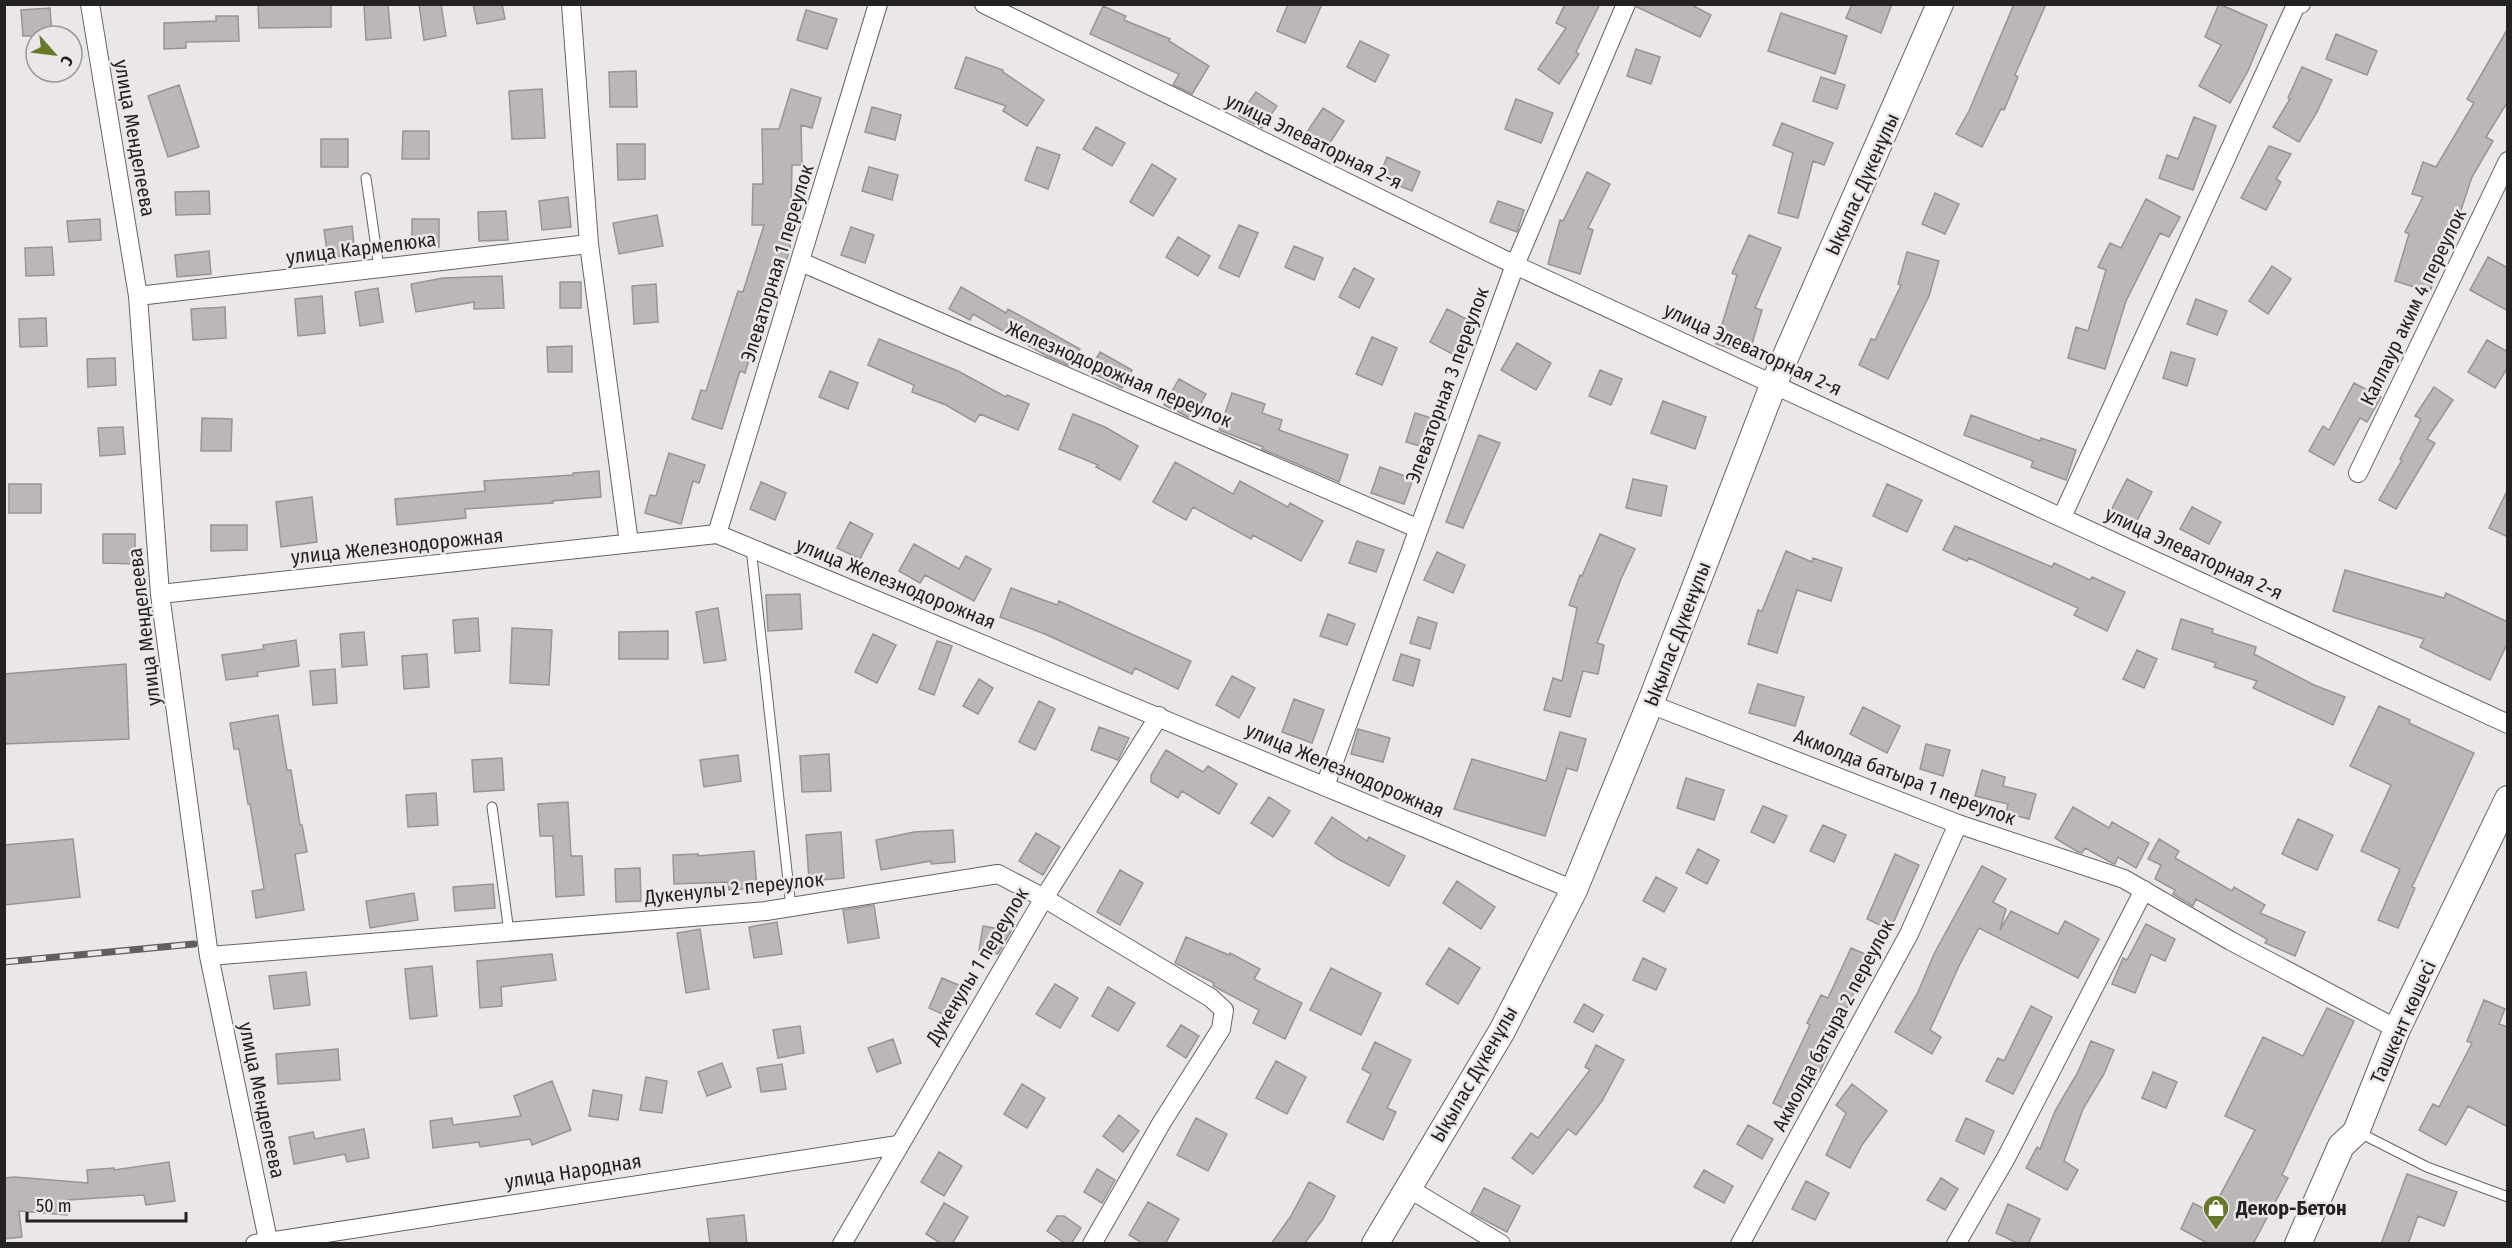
<svg xmlns="http://www.w3.org/2000/svg" width="2512" height="1248" font-family="'Fira Sans Condensed',sans-serif">
	<rect width="100%" height="100%" fill="#ebe7e9"/>
	<path fill="#bbb6b7" stroke="#989394" stroke-width="1.5" d="M258,4h73v23l-72,1z
		M364,4h24l3,34 -25,2z
		M419,4h22l5,32 -22,4z
		M473,4h29l3,15 -28,5z
		M1288,4h34l-17,39 -28,-12z
		M1565,4h35l-24,48 3,2 -20,30 -21,-15 28,-41 -10,-5z
		M1637,4h53l21,11 -11,22 -63,-30z
		M1852,4h40l-11,29 -35,-15z
		M2014,4h32l-31,71 3,2 -14,33 -3,-1 -19,38 -26,-13 13,-23z
		M2219,4l48,21 -19,46 -18,32 -31,-17 22,-41 -16,-8z
		M1103,6l23,10 -2,4 46,19 -1,2 40,25 -17,28 -19,-9 6,-11 -89,-40z
		M50,8l2,28h-29l-2,-26z
		M806,10l31,9 -10,30 -30,-9z
		M1781,13l66,23 -12,38 -67,-23z
		M216,16h22l1,25 -53,1v6l-22,1v-26l52,-2z
		M2508,28v73l-22,36 7,4 -21,36 -11,33 -2,-1 -28,55 7,2 -8,26 -35,-11 14,-47 -4,-2 18,-35 -11,-3 11,-32 13,5 38,-64 -7,-4z
		M2336,34l41,17 -10,24 -41,-16z
		M1360,41l29,14 -14,27 -28,-15z
		M1636,49l24,8 -9,27 -24,-8z
		M966,57l37,13v2l41,28 -17,26 -24,-15 3,-5 -51,-18z
		M2302,67l30,13 -15,32 -18,30 -26,-15 17,-28 -2,-1z
		M636,71l1,36h-27l-1,-35z
		M1821,77l24,8 -8,24 -24,-8z
		M179,85l20,62 -31,10 -20,-61z
		M542,89l3,49 -33,1 -3,-48z
		M791,89l30,9 -9,30 -11,-3 1,40h-10l-2,84 -10,31 -6,-2 -29,95 -5,-2 -18,58 -30,-10 9,-29 5,1 32,-100 5,1 21,-67h-12l1,-41h10l-1,-55h17z
		M1256,92l21,14 -15,22 -23,-12z
		M1516,99l37,14 -12,30 -36,-14z
		M872,107l29,8 -6,25 -30,-8z
		M1323,108l21,13 -20,31 -21,-14z
		M2194,117l22,9 -23,64 -34,-12 8,-23 11,4z
		M1782,123l51,20 -9,22 -11,-4 -15,57 -20,-5 15,-60 -20,-8z
		M1096,127l29,16 -13,23 -29,-17z
		M403,131h26v28h-27z
		M321,139h27v28h-27z
		M617,144h28v35l-27,1z
		M2269,146l22,8 -15,25 5,3 -15,28 -25,-12z
		M1037,147l23,8 -12,34 -23,-9z
		M1387,157l33,15 -8,19 -33,-14z
		M1152,164l24,15 -23,37 -23,-14z
		M869,167l29,8 -6,25 -30,-9z
		M1587,172l23,12 -22,44 5,2 -13,44 -32,-10 12,-44 3,1z
		M209,191l1,23 -34,1 -1,-23z
		M1935,193l24,11 -14,30 -23,-10z
		M568,197l3,30 -29,3 -3,-29z
		M2146,199l34,18 -11,20 -9,-4 -34,68 -21,68 -37,-11 8,-31 12,4 18,-61 -8,-3 12,-24 11,5z
		M1498,201l26,9 -7,22 -27,-10z
		M506,211l2,29 -29,1 -1,-29z
		M657,215l6,31 -44,8 -6,-31z
		M100,219l1,21 -32,2 -2,-21z
		M412,219h27v28h-27z
		M1239,225l19,8 -19,44 -20,-9z
		M352,226l3,28 -27,4 -4,-28z
		M851,227l23,8 -9,28 -24,-8z
		M1749,235l32,13 -26,60 7,2 -13,44 -33,-10 21,-69 -5,-2z
		M1178,237l32,19 -12,20 -32,-19z
		M1294,246l29,12 -9,22 -29,-13z
		M52,247l2,28 -28,1 -1,-28z
		M209,251l2,23 -34,3 -2,-22z
		M1907,252l32,9 -10,35 -41,83 -29,-14 12,-26 4,1 26,-55 -3,-1z
		M2488,257l20,11v43l-38,-21z
		M2272,266l19,13 -23,35 -19,-13z
		M1354,268l20,11 -15,29 -20,-11z
		M502,276l2,32 -30,1v-7l-58,10 -5,-28 32,-6z
		M560,282h21v26h-21z
		M656,284l2,38 -24,2 -2,-38z
		M961,287l45,26 2,-4 72,40 -10,17 -23,-10 -74,-42 -3,6 -21,-11z
		M378,288l5,34 -23,4 -5,-34z
		M322,296l3,37 -27,3 -3,-37z
		M2196,299l31,12 -10,24 -30,-11z
		M225,307l1,31 -33,2 -2,-31z
		M1447,309l25,13 -18,33 -24,-13z
		M46,318l1,28 -27,1 -1,-28z
		M1372,337l25,11 -15,37 -26,-11z
		M879,339l79,32 48,26 1,-2 22,9 -11,26 -38,-16 -5,8 -29,-17 -34,-13 2,-7 -46,-20z
		M2487,340l21,12v15l-13,21 -27,-16z
		M1517,343l34,20 -15,27 -35,-20z
		M572,346v26h-24l-1,-25z
		M1100,352l32,18 -10,18 -33,-17z
		M2171,352l24,7 -8,27 -24,-8z
		M115,358l1,27 -28,2 -1,-28z
		M1600,370l22,9 -11,26 -22,-9z
		M830,371l28,12 -10,26 -29,-12z
		M1179,379l27,15 -14,25 -28,-14z
		M2354,383l27,14 -14,25 -7,-4 -26,47 -25,-14 14,-25 6,4z
		M2434,387l19,13 -26,39 8,4 -39,66 -17,-9 23,-40 -2,-1 21,-40 -6,-3z
		M1232,393l33,11 -3,9 20,7 -3,10 69,25 -9,27 -77,-33 1,-2 -44,-17z
		M1663,401l43,16 -11,32 -44,-16z
		M1415,413l23,7 -8,29 -24,-7z
		M1073,414l32,13 33,19 -18,34 -24,-13 2,-2 -39,-16z
		M1971,415l69,26 1,-3 35,12 -10,30 -35,-13 2,-6 -69,-26z
		M202,418l30,1 -1,32h-30z
		M123,427l2,27 -25,2 -2,-28z
		M1479,435l21,8 -37,85 -17,-6z
		M669,453l36,12 -6,18 -6,-2 -12,43 -36,-11 5,-18 6,1z
		M1175,462l58,32 7,-13 48,26 2,-4 33,18 -22,40 -48,-26 -2,4 -58,-32 -7,13 -33,-18z
		M1380,467l33,12 -9,25 -33,-11z
		M599,471l2,26 -49,4 1,2 -88,6 1,9 -69,7 -2,-26 90,-8 -1,-10 89,-6v-2z
		M1633,479l34,7 -6,30 -35,-8z
		M2127,479l25,13 -19,36 -25,-12z
		M761,482l25,11 -11,27 -25,-11z
		M9,484h32v29h-32z
		M1887,484l35,16 -15,32 -34,-16z
		M2508,489v48l-19,-9z
		M312,497l5,45 -36,5 -5,-45z
		M2192,507l29,15 -12,22 -29,-15z
		M850,522l23,12 -13,25 -23,-11z
		M211,525h36v25l-36,1z
		M1955,526l97,41 2,-4 36,17 2,-3 33,15 -18,39 -33,-16 4,-7 -109,-50 -2,3 -24,-11z
		M103,534h32v30l-32,-1z
		M1600,534l35,15 -14,30 -24,64 7,2 -6,29 -15,-3 -13,46 -26,-7 9,-32 9,3 15,-73 -8,-3 11,-30 2,1z
		M1357,541l27,9 -8,22 -27,-9z
		M914,544l45,25 7,-13 25,13 -17,32 -49,-26 -5,8 -21,-12z
		M1786,551l26,11 1,-4 29,10 -11,33 -34,-11 -20,63 -29,-9 10,-34 4,1z
		M1437,552l28,13 -12,28 -29,-13z
		M2345,570l99,28 2,-5 62,29v20l-18,38 -70,-33 4,-8 -91,-28z
		M1011,588l46,17 2,-4 132,60 -13,28 -43,-21 -3,6 -87,-40 -45,-17z
		M800,594l2,35 -34,2 -2,-36z
		M718,608l8,52 -22,3 -8,-51z
		M1328,614l27,10 -8,21 -27,-9z
		M1418,617l19,6 -7,26 -20,-6z
		M478,618l2,33 -25,2 -2,-33z
		M2181,619l32,10 -1,4 44,14 -2,7 60,31 31,12 -12,28 -80,-37 4,-7 -43,-14 2,-4 -44,-14z
		M512,628l40,2 -3,55 -39,-2z
		M668,631v28h-49v-27z
		M364,632l3,33 -25,2 -2,-33z
		M873,634l23,11 -19,38 -22,-11z
		M296,640l3,26 -42,6 1,4 -32,4 -4,-25 42,-6 -1,-4z
		M937,641l15,5 -18,49 -15,-6z
		M2137,650l20,9 -13,29 -21,-9z
		M427,654l2,33 -25,2 -2,-33z
		M1401,654l19,6 -7,26 -20,-6z
		M126,664l3,75 -125,5v-70z
		M335,669l2,34 -24,2 -3,-34z
		M1232,676l23,12 -16,30 -23,-13z
		M979,679l14,9 -15,26 -15,-8z
		M1758,684l46,13 -9,29 -46,-13z
		M1294,699l30,11 -12,33 -30,-11z
		M1039,701l16,8 -20,41 -16,-8z
		M2379,706l31,14 -1,3 65,30 -62,134 3,1 -17,40 -20,-8 22,-51 -39,-18 30,-66 -41,-19z
		M1863,707l37,19 -13,27 -37,-19z
		M278,715l9,55h4l9,55h2l5,27 -12,2 9,56 -48,8 -4,-27 12,-2 -14,-85h-2l-9,-55h-5l-4,-26z
		M1099,727l30,11 -11,22 -27,-10z
		M1358,729l32,9 -7,24 -32,-8z
		M1560,732l26,7 -9,32 -10,-3 -22,68 -91,-27 18,-50 74,22z
		M1926,744l24,6 -7,26 -23,-7z
		M1166,750l37,22 5,-6 29,18 -18,30 -37,-23 -4,7 -27,-16v-7z
		M829,754l2,37 -29,1 -2,-36z
		M738,755l3,26 -37,6 -4,-27z
		M502,758l2,32 -30,2 -2,-32z
		M1982,770l23,7 -2,9 33,8 -7,25 -23,-6 2,-9 -33,-8z
		M1686,778l38,12 -10,30 -37,-12z
		M436,793l2,32 -30,2 -2,-32z
		M1269,797l21,14 -17,26 -22,-14z
		M568,802l3,54h11l2,39 -28,2 -3,-61h-13l-2,-32z
		M1763,806l24,10 -13,27 -23,-11z
		M2073,807l36,21 3,-6 37,21 -13,25 -18,-11 -3,7 -3,-1 -27,-15 -3,5 -4,-1 -23,-14z
		M1332,817l35,24 2,-4 36,19 -16,30 -51,-27 -23,-16z
		M2298,819l35,16 -16,35 -35,-16z
		M1823,825l23,10 -12,27 -24,-11z
		M953,830l2,32 -24,2v-3l-50,9 -5,-30 38,-8z
		M841,832l3,46 -35,3 -3,-46z
		M1036,833l24,14 -17,28 -24,-14z
		M73,839l7,58 -76,8v-60z
		M2159,839l20,12 -4,7 57,33 2,-4 31,18 -5,8 45,19 -10,24 -30,-13 2,-4 -71,-40 -3,7 -20,-12 2,-4 -20,-11 6,-14 -13,-6z
		M1698,849l21,11 -12,24 -21,-11z
		M754,851l3,37 -28,2 -1,-8 -54,2 -1,-29 25,-1v2z
		M1895,854l24,11 -29,65 -23,-11z
		M1982,866l24,13 -13,23 13,7 -6,21 11,-19 47,23 7,-13 34,18 -21,39 -99,-50 -20,38 -29,64 11,7 -9,17 -37,-22 23,-40 16,-38z
		M640,868l1,33 -25,1 -1,-33z
		M1120,870l23,13 -23,42 -23,-13z
		M1656,877l21,11 -13,24 -21,-11z
		M1457,881l38,26 -14,22 -38,-26z
		M493,884l2,24 -40,3 -2,-24z
		M414,893l4,27 -48,8 -4,-27z
		M874,905l5,33 -31,5 -5,-33z
		M777,922l5,32 -28,4 -5,-31z
		M2146,924l29,15 -10,22 -14,-7 -16,39 -23,-9 11,-26 4,2z
		M983,926l28,5 -13,23 -19,-3z
		M700,929l9,60 -23,4 -9,-60z
		M1186,937l43,18 1,-2 30,16 -6,10 48,24 -17,36 -32,-16 6,-13 -46,-24 1,-3 -39,-20z
		M1449,948l31,20 -22,36 -32,-20z
		M1851,948l23,10 -12,27 -4,-2 -38,89 -12,-5 -23,42 -12,-6 37,-78 -3,-2 14,-28 7,3z
		M552,954l4,26 -55,7 1,19 -22,2 -3,-47z
		M1643,958l23,11 -10,21 -23,-10z
		M432,966l5,50 -27,3 -5,-50z
		M1331,968l50,25 -20,42 -51,-25z
		M306,972l4,33 -36,4 -5,-33z
		M942,978l26,11 -13,31 -26,-12z
		M1055,984l23,14 -18,30 -24,-14z
		M1108,987l27,16 -17,28 -26,-15z
		M2484,1000l21,9 -6,15 9,3v100l-40,-21 -22,39 -27,-15 14,-26 6,3 33,-64 -5,-2z
		M1584,1004l19,11 -10,17 -19,-10z
		M2031,1006l21,11 -39,77 -27,-13 12,-23 6,3z
		M2327,1008l27,13 -72,154 6,3 -35,66h-44l-28,-15 12,-26 18,9 44,-82 -30,-14 38,-79 40,19z
		M1181,1025l18,11 -13,22 -19,-12z
		M800,1026l4,27 -26,5 -5,-28z
		M893,1039l8,24 -24,9 -9,-24z
		M2091,1041l23,9 -10,24 -21,35 -19,52 14,9 -11,20 -41,-22 11,-21 3,2 15,-38 23,-39z
		M1375,1042l36,18 -24,48 9,4 -13,28 -36,-18 24,-48 -9,-5z
		M1596,1045l28,15 -22,41 -26,34 -8,-6 -35,45 -21,-16 19,-25 7,5 52,-68 -5,-3z
		M338,1049l2,31 -62,4 -2,-30z
		M1276,1061l30,16 -19,37 -31,-16z
		M722,1063l9,24 -24,9 -9,-24z
		M782,1064l4,25 -25,3 -4,-24z
		M2153,1072l24,10 -11,26 -24,-10z
		M646,1077l21,4 -5,32 -22,-3z
		M552,1081l19,49 -39,15 -2,-6 -50,8 -1,-5 -46,6 -3,-27 22,-3 1,7 68,-9 -7,-20z
		M1022,1084l23,14 -18,30 -23,-14z
		M1852,1084l35,27 -25,34 -12,23 -24,-13 20,-42 -10,-8z
		M593,1090l29,5 -4,25 -29,-4z
		M1119,1115l20,16 -16,21 -20,-16z
		M1196,1118l31,16 -19,37 -31,-16z
		M1966,1118l28,13 -10,23 -28,-13z
		M1748,1125l25,14 -11,20 -25,-15z
		M364,1129l5,29 -22,4 -2,-8 -51,10 -5,-27 24,-5 2,7z
		M939,1152l23,14 -18,30 -23,-14z
		M169,1162l6,39 -29,4 -2,-10 -76,5 -1,15 -48,-4 3,26 -18,2v-61l11,-1 73,6 -1,-13 27,-2v2z
		M1097,1169l18,11 -13,23 -18,-11z
		M1704,1170l29,16 -9,17 -30,-16z
		M2407,1174l50,18 -13,34 -26,-10 -10,28h-27z
		M1941,1178l17,11 -13,21 -18,-10z
		M1806,1181l23,12 -14,27 -23,-11z
		M1309,1182l26,14 -12,23 -19,25h-33l20,-28z
		M1484,1188l36,18 -13,26 -36,-19z
		M1148,1202l31,17 -14,25h-21l-15,-9z
		M944,1203l24,14 -16,27h-10l-16,-10z
		M2008,1204l32,15 -12,25h-9l-23,-11z
		M744,1215l3,29h-37l-3,-25z
		M1057,1216h7l17,12 -10,16h-5l-19,-13z"/>
	<g fill="none" stroke-linecap="round" stroke-linejoin="round">
		<g stroke="#666264" stroke-width="11">
			<path id="lane" d="M366,178l13,90
				M751,548l40,359
				M492,807l17,125
				M2358,1132l69,35 81,30"/>
		</g>
		<g stroke="#666264" stroke-width="20">
			<path id="street" d="M90,4l48,292 22,298 49,362 59,284
				M571,4l18,240 40,299
				M984,4l531,261 993,459
				M801,262l618,267
				M138,296l451,-52
				M2358,473l150,-312
				M2062,517l234,-512 5,-1
				M717,534l161,-530
				M160,594l557,-60 857,356
				M1650,704l308,120 166,55 107,62 166,88
				M1325,786l190,-521 111,-261
				M209,956l557,-45 232,-37 46,24 167,100 13,12 -3,19 -59,93 -70,122
				M1408,1188l93,56
				M255,1244l643,-99
				M842,1244l202,-346 115,-182
				M1740,1244l169,-310 49,-110
				M1956,1244l50,-86 138,-268"/>
		</g>
		<g stroke="#666264" stroke-width="28">
			<path id="secondary" d="M1375,1244l127,-213 72,-141 76,-186 124,-321 166,-379
				M2298,1244l43,-98 15,-14 41,-103 111,-230"/>
		</g>
		<use href="#lane" stroke="#fff" stroke-width="9"/>
		<use href="#street" stroke="#fff" stroke-width="18"/>
		<use href="#secondary" stroke="#fff" stroke-width="26"/>
		<g stroke="#615e60" stroke-width="7">
			<path id="rail" d="M4,962l190,-18"/>
		</g>
		<use href="#rail" stroke="#ebe7e9" stroke-width="4.5" stroke-dasharray="14" stroke-linecap="butt"/>
	</g>
	<defs>
		<g id="shop-pin" transform="scale(1.35)"><path d="M0 17L-7.5 6A9.5 9.5 0 1 1 7.5 6Z" fill="#677928" stroke="#ebe7e9"/><path d="M-5-2.5h2.3a2.7 3.5 0 0 1 5.4 0H5L5.5 6h-11ZM-1.5-2.5h3a1.5 2.3 0 0 0-3 0Z" fill="#fff"/></g>
	</defs>
	<g fill-rule="evenodd">
		<use href="#shop-pin" x="2216" y="1208"/>
	</g>
	<g text-anchor="middle" dominant-baseline="central" stroke-width="5" stroke-linejoin="round" paint-order="stroke">
		<g font-size="20" fill="#232122" stroke="#ebe7e9">
			<text transform="translate(135 138) rotate(80)">улица Менделеева</text>
			<text transform="translate(1314 141) rotate(26)">улица Элеваторная 2-я</text>
			<text transform="translate(1862 184) rotate(-66)">Ықылас Дүкенұлы</text>
			<text transform="translate(361 248) rotate(-7)">улица Кармелюка</text>
			<text transform="translate(777 263) rotate(-73)">Элеваторная 1 переулок</text>
			<text transform="translate(2413 307) rotate(-64)">Каллаур аким 4 переулок</text>
			<text transform="translate(1753 349) rotate(25)">улица Элеваторная 2-я</text>
			<text transform="translate(1119 374) rotate(23)">Железнодорожная переулок</text>
			<text transform="translate(1447 385) rotate(-70)">Элеваторная 3 переулок</text>
			<text transform="translate(397 546) rotate(-6)">улица Железнодорожная</text>
			<text transform="translate(2194 553) rotate(25)">улица Элеваторная 2-я</text>
			<text transform="translate(896 583) rotate(22)">улица Железнодорожная</text>
			<text transform="translate(144 627) rotate(-97)">улица Менделеева</text>
			<text transform="translate(1677 634) rotate(-69)">Ықылас Дүкенұлы</text>
			<text transform="translate(1345 770) rotate(23)">улица Железнодорожная</text>
			<text transform="translate(1905 777) rotate(21)">Акмолда батыра 1 переулок</text>
			<text transform="translate(734 888) rotate(-6)">Дукенулы 2 переулок</text>
			<text transform="translate(977 966) rotate(-59)">Дукенулы 1 переулок</text>
			<text transform="translate(2403 1022) rotate(-66)">Ташкент көшесі</text>
			<text transform="translate(1833 1025) rotate(-62)">Акмолда батыра 2 переулок</text>
			<text transform="translate(1474 1074) rotate(-60)">Ықылас Дүкенұлы</text>
			<text transform="translate(262 1100) rotate(78)">улица Менделеева</text>
			<text transform="translate(573 1171) rotate(-9)">улица Народная</text>
		</g>
		<g font-size="20" font-weight="bold" fill="#232122" stroke="#ebe7e9" text-anchor="start">
			<text x="2236" y="1208">Декор-Бетон</text>
		</g>
	</g>
	<rect width="2512" height="1248" fill="none" stroke="#232122" stroke-width="12"/>
	<g transform="translate(54 54) rotate(118)"><circle r="28" fill="#ebe7e9" stroke="#9b9899" stroke-width="1.5"/>
	<path d="M0-4.5L10 22L0 15L-10 22Z" fill="#677928"/>
	<text y="-9" font-size="16" font-weight="bold" text-anchor="middle" fill="#232122">С</text>
	</g>
	<path d="M27 1212v9h159v-9" fill="none" stroke="#232122" stroke-width="3"/>
	<text x="36" y="1212" font-size="18" fill="#232122" stroke="#ebe7e9" stroke-width="4.5" paint-order="stroke">50 m</text>
</svg>
